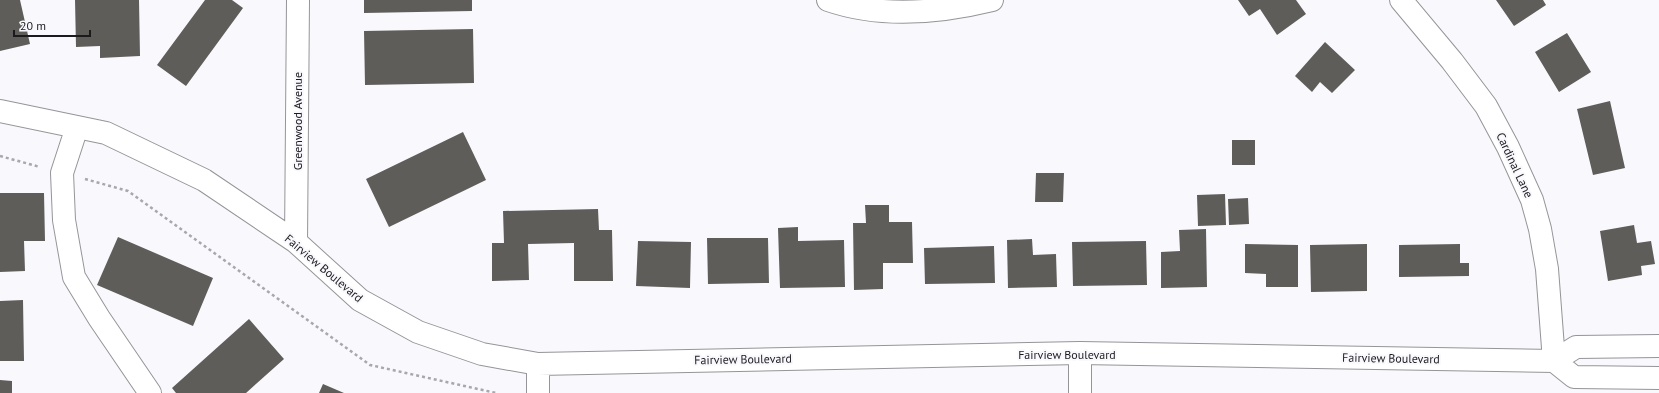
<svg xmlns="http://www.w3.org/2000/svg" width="1659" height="393" font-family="'PT Sans',sans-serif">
	<rect width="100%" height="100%" fill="#f9f8fd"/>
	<path fill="#5f5d59" d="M0,0h20l10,44 -30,7z
		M75,0h64l1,56 -40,2v-12l-24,1z
		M205,0h27l11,8 -57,78 -29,-21z
		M364,0h108v11l-108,2z
		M1238,0h58l10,14 -29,21 -17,-26 -11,7z
		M1496,0h47l3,5 -32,21z
		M473,29l1,54 -109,2 -1,-54z
		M1567,33l24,39 -32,20 -24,-40z
		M1325,42l30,28 -23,23 -12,-11 -8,10 -17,-16z
		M1610,101l15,67 -32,7 -16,-66z
		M463,132l23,48 -97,47 -23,-48z
		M1232,140h23v25h-23z
		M1036,173h28l-1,29h-28z
		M0,193h44l1,48h-21l1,30 -25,1z
		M1225,194l1,31 -28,1 -1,-31z
		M1248,198l1,26 -20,1 -1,-26z
		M865,205h24v17h23l1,41h-30v26l-29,1 -1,-67h13z
		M598,209l1,21h13l1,51h-39v-38l-46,1 1,36 -37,1v-38h12l-1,-32z
		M1634,225l3,18 14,-2 4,23 -14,2 1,9 -34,6 -8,-50z
		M798,227v14l46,-1 1,47 -65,1 -2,-60z
		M1206,229l1,58 -46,1v-36l19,-1 -1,-21z
		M118,237l95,41 -20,48 -96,-41z
		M707,238h61l1,45 -61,1z
		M1032,239l1,16 23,-1 1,33 -49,1 -1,-48z
		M638,241l53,1 -1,46 -54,-2z
		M1146,241l1,44 -74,1 -1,-44z
		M1245,244l53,1v42h-32v-13l-21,-1z
		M1367,244v47l-56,1 -1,-47z
		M1460,244v19h9v13l-70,1v-32z
		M994,246l1,37 -70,1 -1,-36z
		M23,300l1,61h-24v-60z
		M249,319l35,40 -38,34h-70l-4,-5z
		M0,380l12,1v12h-12z
		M323,384l21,9h-25z"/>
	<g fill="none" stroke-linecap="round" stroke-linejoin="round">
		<g stroke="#959498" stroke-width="24">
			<path id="minor" d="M828,0c52,18 111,13 164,0
				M1401,0l51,61 34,45 22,41 24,53 8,29 7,40 7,92
				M0,111l106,22 98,47 92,62 64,58 58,32 64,22 56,10 542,-11 474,8 22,-14 83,-1
				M77,127l-15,46 2,47 10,57 25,41 51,75
				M296,242l2,-242
				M1080,353v40
				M1554,361l20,16 85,1
				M538,364v29"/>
		</g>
		<path stroke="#a8a7ab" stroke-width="2.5" stroke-dasharray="3 3" stroke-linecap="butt" d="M0,156l40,11
			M85,179l43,12 242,174 126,28"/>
		<use href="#minor" stroke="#fff" stroke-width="22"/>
	</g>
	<g text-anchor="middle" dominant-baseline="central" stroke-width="4" stroke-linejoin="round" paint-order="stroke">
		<g font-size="12" fill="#1b1b1d" stroke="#f9f8fd">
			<text transform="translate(297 121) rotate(-90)">Greenwood Avenue</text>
			<text transform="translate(1515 165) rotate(65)">Cardinal Lane</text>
			<text transform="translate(324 268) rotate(40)">Fairview Boulevard</text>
			<text x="1067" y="354">Fairview Boulevard</text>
			<text transform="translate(1391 358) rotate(1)">Fairview Boulevard</text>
			<text transform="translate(743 359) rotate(-1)">Fairview Boulevard</text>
		</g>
	</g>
	<path d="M14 30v6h76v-6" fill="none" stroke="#1b1b1d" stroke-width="2"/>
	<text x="20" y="30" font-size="12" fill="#1b1b1d" stroke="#f9f8fd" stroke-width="3" paint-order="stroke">20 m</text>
</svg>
